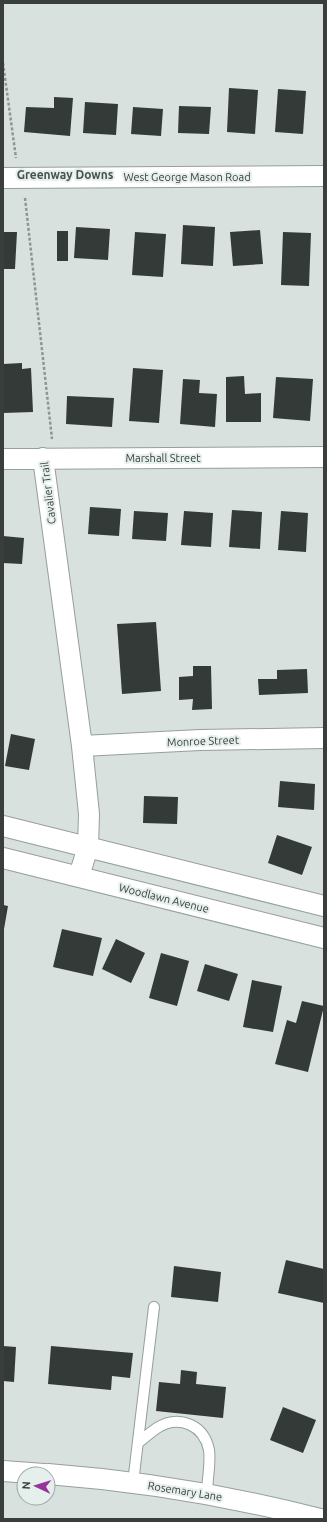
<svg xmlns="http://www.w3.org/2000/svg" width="327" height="1522" font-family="Ubuntu,sans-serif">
	<rect width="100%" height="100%" fill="#d8e1de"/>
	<path fill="#333a38" d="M229,88l29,2 -3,44 -28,-2z
		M278,89l28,2 -3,43 -28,-2z
		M54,97l19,1 -3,38 -46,-4 2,-25 28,1z
		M85,102l33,2 -2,31 -33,-2z
		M179,106l32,1 -2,27 -31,-1z
		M133,107l30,2 -2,27 -30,-2z
		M183,225l32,2 -2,39 -32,-2z
		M76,227l34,2 -2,31 -34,-2z
		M260,230l3,34 -30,2 -3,-34z
		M57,231h11v30h-11z
		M3,232h14l-2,37h-12z
		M135,232l31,2 -3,43 -31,-2z
		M283,232l28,1 -2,53 -28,-1z
		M22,363v6l9,-1 2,44 -30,1v-49z
		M133,368l30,2 -4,53 -30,-2z
		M244,376l1,18 16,-1v29h-35v-45z
		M276,377l37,2 -3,42 -37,-3z
		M183,379l17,1 -1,13 18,1 -2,33 -35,-3z
		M67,396l47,2 -2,29 -46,-3z
		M90,507l31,2 -2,27 -31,-2z
		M232,510l30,2 -2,37 -31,-2z
		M134,511l34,2 -2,28 -34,-2z
		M184,511l29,2 -2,34 -30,-2z
		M281,511l27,2 -2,39 -28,-2z
		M3,536l21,2 -2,26 -19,-1z
		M156,622l5,69 -39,3 -5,-70z
		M193,666h18l1,43 -20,1 1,-11 -14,1v-23l14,-1z
		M307,669l1,24 -49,2 -1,-16h19v-9z
		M11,734l24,5 -6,31 -24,-4z
		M280,781l35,3 -1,26 -36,-3z
		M144,796l34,1 -1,27 -34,-1z
		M277,835l35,12 -10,28 -34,-12z
		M3,905l5,1 -4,23h-1z
		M62,929l40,9 -9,38 -40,-9z
		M116,939l29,14 -14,30 -29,-14z
		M161,953l28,8 -12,45 -28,-8z
		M205,964l33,10 -9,27 -32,-10z
		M252,980l30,6 -9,46 -30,-5z
		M302,1001l22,5 -16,66 -33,-8 12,-44 9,3z
		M286,1260l38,9v34l-46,-10z
		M174,1266l47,6 -3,30 -47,-5z
		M3,1346l13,1 -2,35 -11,-1z
		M51,1346l82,7 -3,25 -18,-2 -1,14 -63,-6z
		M181,1370l16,2 -1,12 30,3 -3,31 -67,-7 3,-29 21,2z
		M283,1407l33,13 -13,33 -33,-13z"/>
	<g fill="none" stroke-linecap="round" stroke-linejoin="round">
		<g stroke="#969f9d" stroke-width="12">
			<path id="lane" d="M138,1443c6,-5 13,-11 19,-15 22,-14 47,-3 52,22 2,13 -2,30 -2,43
				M133,1483l21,-176"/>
		</g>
		<g stroke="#969f9d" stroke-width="22">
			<path id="street" d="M3,178l321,-2
				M43,458l39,288 7,68 -1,33 -9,29
				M3,459l321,-2
				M82,746l118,-6 124,-2
				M3,826l321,80
				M3,858l321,80
				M3,1471l41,3
				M48,1474c92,7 183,22 272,45"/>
		</g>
		<path stroke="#8f9593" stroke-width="2.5" stroke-dasharray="3 2" stroke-linecap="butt" d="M3,63l13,95
			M25,198l27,241"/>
		<use href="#lane" stroke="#fff" stroke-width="10"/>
		<use href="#street" stroke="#fff" stroke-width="20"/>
	</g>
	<g text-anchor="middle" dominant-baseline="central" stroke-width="4" stroke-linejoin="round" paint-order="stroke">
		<g font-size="11" fill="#393d3c" stroke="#e5efec">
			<text x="187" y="177">West George Mason Road</text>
			<text x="163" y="458">Marshall Street</text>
			<text transform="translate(48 493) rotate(-97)">Cavalier Trail</text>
			<text transform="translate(203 741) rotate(-2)">Monroe Street</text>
			<text transform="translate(164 898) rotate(14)">Woodlawn Avenue</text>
			<text transform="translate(185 1491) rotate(9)">Rosemary Lane</text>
		</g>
		<g font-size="12" font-weight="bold" fill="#48514e" stroke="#e5efec">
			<text x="65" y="174">Greenway Downs</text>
		</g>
	</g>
	<rect width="327" height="1522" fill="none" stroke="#393d3c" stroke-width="8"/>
	<g transform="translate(36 1486) rotate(274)"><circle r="19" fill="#e5efec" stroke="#a0a8a6"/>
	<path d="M0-3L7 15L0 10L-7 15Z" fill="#97349b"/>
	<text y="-6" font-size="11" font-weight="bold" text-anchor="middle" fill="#393d3c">N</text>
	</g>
</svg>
